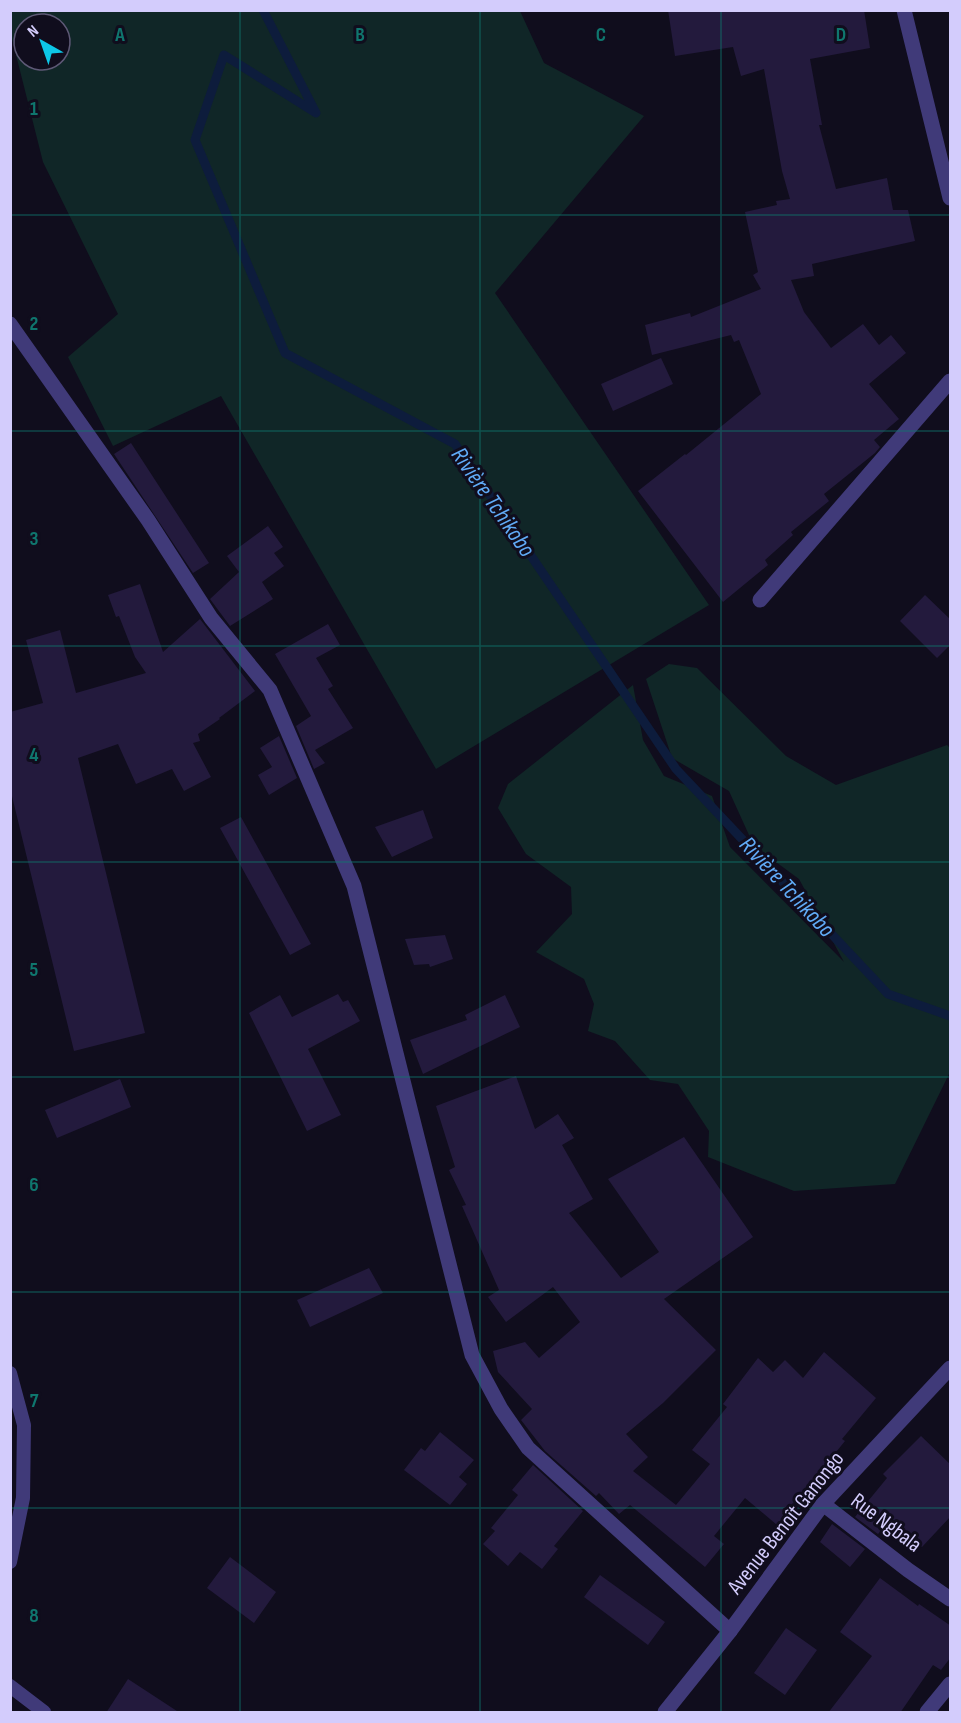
<svg xmlns="http://www.w3.org/2000/svg" width="961" height="1723" font-family="'Sofia Sans Condensed',sans-serif">
	<rect width="100%" height="100%" fill="#100d1d"/>
	<path fill="#102627" fill-rule="evenodd" d="M10,11h510l24,52 100,53 -149,177 214,312 -273,164 -215,-373 -108,50 -45,-89 50,-43 -75,-152 -32,-127zM24,24h36v36h-36z
		M669,664l28,4 89,88 50,29 111,-40 3,3v324l-55,112 -101,7 -86,-34 1,-26 -31,-47 -28,-4 -35,-39 -27,-10 6,-27 -10,-25 -48,-27 36,-38 -1,-27 -45,-33 -28,-46 10,-24 125,-99 10,55 21,36 48,20 18,51 114,115 -45,-83 -45,-33 -25,-55 -57,-33 -26,-79z"/>
	<g fill="none" stroke-linecap="round" stroke-linejoin="round">
		<path stroke="#0d1c3c" stroke-width="9" d="M263,10l53,103 -92,-58 -29,85 90,213 170,91 221,325 212,225 62,22"/>
	</g>
	<path fill="#231a3d" d="M668,10h196l6,38 -60,11 12,66h-3l17,64 51,-11 6,32h15l7,31 -103,23 2,12 -23,4 13,32 27,36 32,-24 16,21 12,-10 15,18 -37,31 30,35 -25,21 6,7 -5,6 -51,41 5,7 -38,31 2,3 -28,25 3,5 -45,37 -85,-111 47,-37 1,1 75,-61 -22,-54 -5,2 -3,-7 -79,20 -7,-30 45,-12 1,4 70,-28 -8,-14 5,-3 -13,-60 32,-7 -1,-4 14,-2 -8,-28 -18,-102 -23,7 -8,-29 -58,9z
		M661,358l12,26 -60,27 -12,-27z
		M131,443l78,120 -16,10 -79,-119z
		M268,526l15,21 -9,6 10,13 -22,16 11,17 -43,27 -20,-27 29,-27 -12,-16z
		M140,584l23,68 37,-33 55,72 -36,27 1,1 -22,15 2,7 -7,2 18,34 -27,14 -12,-22 -36,15 -18,-40 -40,14 67,275 -71,18 -64,-263v-76l33,-9 -17,-63 34,-10 16,63 70,-20 -11,-16 -16,-41 -3,1 -8,-22z
		M925,595l26,25v24l-14,14 -37,-37z
		M328,624l12,21 -24,13 17,28 -5,3 25,39 -38,22 10,13 -11,6 -18,-43 15,-10 -36,-62z
		M279,736l18,42 -28,17 -11,-20 14,-8 -12,-19z
		M423,810l10,28 -41,19 -17,-30z
		M241,817l70,127 -21,11 -70,-127z
		M445,935l8,24 -23,8 -1,-3 -15,1 -9,-26z
		M338,994l5,8 5,-2 12,21 -52,28 33,66 -34,16 -58,-118 31,-18 12,22z
		M505,995l15,32 -97,47 -13,-34 57,-20 -2,-5z
		M516,1076l19,53 23,-15 16,24 -12,7 31,54 -24,14 52,65 38,-26 -51,-73 76,-42 69,100 -89,62 52,51 -53,53 -37,31 22,23 -15,14 43,34 34,-41 -18,-14 35,-43 -4,-3 35,-46 15,14 12,-12 18,18 21,-26 52,46 -34,41 3,2 -68,84 -32,-27 -31,38 10,8 -19,23 -75,-62 -11,9 -20,-21 -3,3 -51,-45 -24,-31 11,-11 -34,-37 -5,-21 32,-9 14,16 41,-36 -27,-35 -47,35 -18,-25 11,-7 -37,-84 4,-1 -17,-35 6,-3 -19,-61z
		M120,1079l11,28 -74,31 -12,-28z
		M369,1268l14,25 -73,34 -13,-27z
		M440,1432l34,28 -15,17 8,7 -17,21 -46,-35 17,-22 4,3z
		M921,1436l30,29v51l-29,31 -23,-19 -1,2 -9,-8 -11,12 -23,-17 32,-39 -4,-4z
		M533,1465l50,46 -29,35 4,3 -16,20 -22,-17 -12,14 -25,-22 12,-13 -4,-3 27,-33 -6,-5z
		M832,1524l33,25 -15,18 -30,-25z
		M230,1557l46,35 -22,31 -47,-35z
		M600,1575l65,47 -17,23 -64,-48z
		M880,1578l38,28 1,-2 32,22v31l-10,13 -8,-5 -33,48h-72l44,-57 -32,-24z
		M786,1628l31,22 -32,45 -31,-22z
		M128,1679l52,34h-74z"/>
	<g fill="none" stroke-linecap="round" stroke-linejoin="round">
		<path stroke="#403a79" stroke-width="14" d="M10,1373l14,52 -1,73 -13,64
			M10,1686l34,26"/>
		<path stroke="#403a79" stroke-width="15" d="M904,10l46,188
			M10,324l138,196 63,98 59,72 84,196 118,469 29,54 27,39 202,183
			M760,600l190,-219
			M823,1504l85,66 42,29
			M927,1712l23,-28"/>
		<path stroke="#403a79" stroke-width="15" d="M665,1712l65,-81 93,-127 127,-136"/>
	</g>
	<path fill="none" stroke="#0f766e" stroke-width="1.5" stroke-opacity="0.55" d="M240,10v1702M480,10v1702M721,10v1702M10,215h940M10,431h940M10,646h940M10,862h940M10,1077h940M10,1292h940M10,1508h940"/>
	<g text-anchor="middle" dominant-baseline="central" stroke-width="6" stroke-linejoin="round" paint-order="stroke">
		<g font-size="22" fill="#d3ccfc" stroke="#100d1d">
			<text transform="translate(786 1523) rotate(-52)">Avenue Benoît Ganongo</text>
			<text transform="translate(886 1523) rotate(37)">Rue Ngbala</text>
		</g>
		<g font-size="24" font-style="italic" fill="#60aaf6" stroke="#100d1d">
			<text transform="translate(493 502) rotate(55)">Rivière Tchikobo</text>
			<text transform="translate(787 887) rotate(47)">Rivière Tchikobo</text>
		</g>
	</g>
	<g font-size="20" text-anchor="middle" font-weight="bold" fill="#0f766e" stroke="#100d1d" stroke-width="6" stroke-linejoin="round" paint-order="stroke">
		<text x="120" y="41">A</text>
		<text x="360" y="41">B</text>
		<text x="601" y="41">C</text>
		<text x="841" y="41">D</text>
		<text x="34" y="115">1</text>
		<text x="34" y="330">2</text>
		<text x="34" y="545">3</text>
		<text x="34" y="761">4</text>
		<text x="34" y="976">5</text>
		<text x="34" y="1191">6</text>
		<text x="34" y="1407">7</text>
		<text x="34" y="1622">8</text>
	</g>
	<rect width="961" height="1723" fill="none" stroke="#d3ccfc" stroke-width="24"/>
	<g transform="translate(42 42) rotate(320)"><circle r="28" fill="#100d1d" stroke="#5e5976" stroke-width="1.5"/>
	<path d="M0-4.5L10 22L0 15L-10 22Z" fill="#0dc7e7"/>
	<text y="-9" font-size="16" font-weight="bold" text-anchor="middle" fill="#d3ccfc">N</text>
	</g>
</svg>
